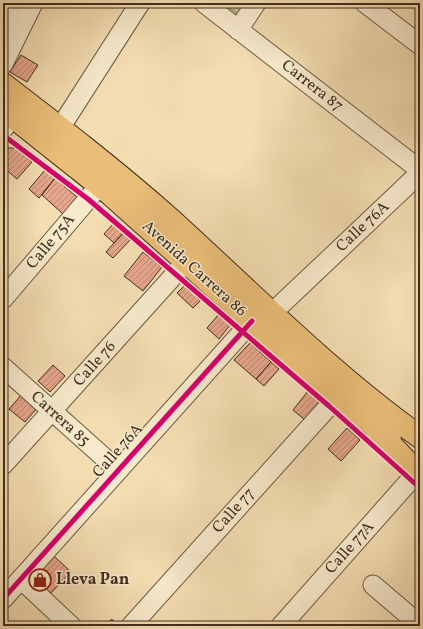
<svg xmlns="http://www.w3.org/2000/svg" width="423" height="629" font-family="Vollkorn,serif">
	<defs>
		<pattern id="grass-tufts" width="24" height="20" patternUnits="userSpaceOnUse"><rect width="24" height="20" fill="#bac18c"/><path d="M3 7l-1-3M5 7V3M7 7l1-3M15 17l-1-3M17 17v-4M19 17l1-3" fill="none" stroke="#999d72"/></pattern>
		<pattern id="building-hatch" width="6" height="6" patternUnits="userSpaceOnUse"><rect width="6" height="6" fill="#e6a68c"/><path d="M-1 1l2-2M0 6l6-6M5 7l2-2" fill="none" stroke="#bc8872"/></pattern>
	</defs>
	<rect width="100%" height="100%" fill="#f3ddb1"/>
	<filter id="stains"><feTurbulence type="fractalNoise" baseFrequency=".005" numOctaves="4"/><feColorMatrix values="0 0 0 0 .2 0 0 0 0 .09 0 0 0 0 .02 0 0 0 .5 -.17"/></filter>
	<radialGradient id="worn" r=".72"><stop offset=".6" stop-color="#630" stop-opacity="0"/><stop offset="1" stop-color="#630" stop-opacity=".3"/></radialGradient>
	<path fill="url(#grass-tufts)" stroke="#7e7755" d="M223,3h21l-7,11z"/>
	<path fill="url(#building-hatch)" stroke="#422d1e" d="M21,55l17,10 -11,17 -17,-10z
		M6,148h9l17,14 -15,17 -14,-12v-15z
		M45,170l10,8 -16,20 -10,-9z
		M55,178l22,19 -14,17 -21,-19z
		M114,223l10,9 -10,11 -10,-9z
		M124,232l7,7 -18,19 -7,-6z
		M143,252l19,15 -19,24 -19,-15z
		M186,284l16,15 -9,9 -16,-15z
		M219,314l11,11 -11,14 -12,-11z
		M250,343l21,19 -15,17 -22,-19z
		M271,362l8,7 -15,17 -8,-7z
		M53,365l12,11 -15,16 -12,-11z
		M308,391l11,9 -1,4 -13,16 -12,-10z
		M23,393l15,14 -13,15 -16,-13z
		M347,428l13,12 -19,21 -13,-12z
		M54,556l17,16 -21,22 -12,-11 -1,-8z
		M112,619l6,7h-14z"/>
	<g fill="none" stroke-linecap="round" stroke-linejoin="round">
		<g stroke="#6e5943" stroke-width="21">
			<path id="minor" d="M204,3l216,167
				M365,3l55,42
				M3,25l11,-22
				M238,30l18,-27
				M3,64l30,-61
				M60,128l80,-125
				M3,129l10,-12 1,-15
				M3,299l97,-114
				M272,313l148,-140
				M3,367l115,103
				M3,465l183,-203
				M21,579l50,47
				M373,585l47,40
				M3,599l249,-278
				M131,626l207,-230
				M281,626l139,-157"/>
		</g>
		<g stroke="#422d1e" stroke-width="24">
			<path id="major" d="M3,84c56,43 112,86 165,133 82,74 161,155 252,220
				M3,109l107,85 142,127 138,119"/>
		</g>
		<g stroke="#422d1e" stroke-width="24">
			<path id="highway" d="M375,428l45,47"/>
		</g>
		<use href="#minor" stroke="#f7e9cc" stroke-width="19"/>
		<use href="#major" stroke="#eabe78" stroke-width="22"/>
		<use href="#highway" stroke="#eabe78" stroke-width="22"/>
		<g stroke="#f7e9cc" stroke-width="8">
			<path id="cycleway" d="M3,135l85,64 241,207 91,82
				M3,599l249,-278"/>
		</g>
		<use href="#cycleway" stroke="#d6006c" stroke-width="5"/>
	</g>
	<defs>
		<g id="shop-ring" transform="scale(1.15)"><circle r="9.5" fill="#f7e9cc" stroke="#8f2418" stroke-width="1.5"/><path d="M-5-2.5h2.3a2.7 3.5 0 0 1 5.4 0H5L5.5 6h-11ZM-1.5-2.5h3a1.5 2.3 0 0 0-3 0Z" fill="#8f2418"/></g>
	</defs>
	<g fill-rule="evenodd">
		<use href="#shop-ring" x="40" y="580"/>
	</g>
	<g text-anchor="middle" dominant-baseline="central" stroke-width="3" stroke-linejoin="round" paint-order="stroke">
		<g font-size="16" fill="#422d1e" stroke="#f7e9cc">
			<text transform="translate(312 86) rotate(38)">Carrera 87</text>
			<text transform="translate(363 227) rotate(-43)">Calle 76A</text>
			<text transform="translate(51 242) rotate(-50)">Calle 75A</text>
			<text transform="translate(194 269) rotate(42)">Avenida Carrera 86</text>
			<text transform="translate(95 364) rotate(-48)">Calle 76</text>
			<text transform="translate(60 419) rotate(42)">Carrera 85</text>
			<text transform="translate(118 451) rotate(-48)">Calle 76A</text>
			<text transform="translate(234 511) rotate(-48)">Calle 77</text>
			<text transform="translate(350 548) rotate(-48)">Calle 77A</text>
		</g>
		<g font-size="16" font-weight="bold" fill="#422d1e" stroke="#f7e9cc" text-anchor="start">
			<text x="56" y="580">Lleva Pan</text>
		</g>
	</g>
	<rect width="423" height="629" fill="none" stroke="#f3ddb1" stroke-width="16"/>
	<rect x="4" y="4" width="415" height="621" fill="none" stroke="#422d1e" stroke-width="2"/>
	<rect x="8" y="8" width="407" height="613" fill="none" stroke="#422d1e"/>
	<rect width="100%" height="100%" filter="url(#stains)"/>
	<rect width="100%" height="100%" fill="url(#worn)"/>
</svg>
